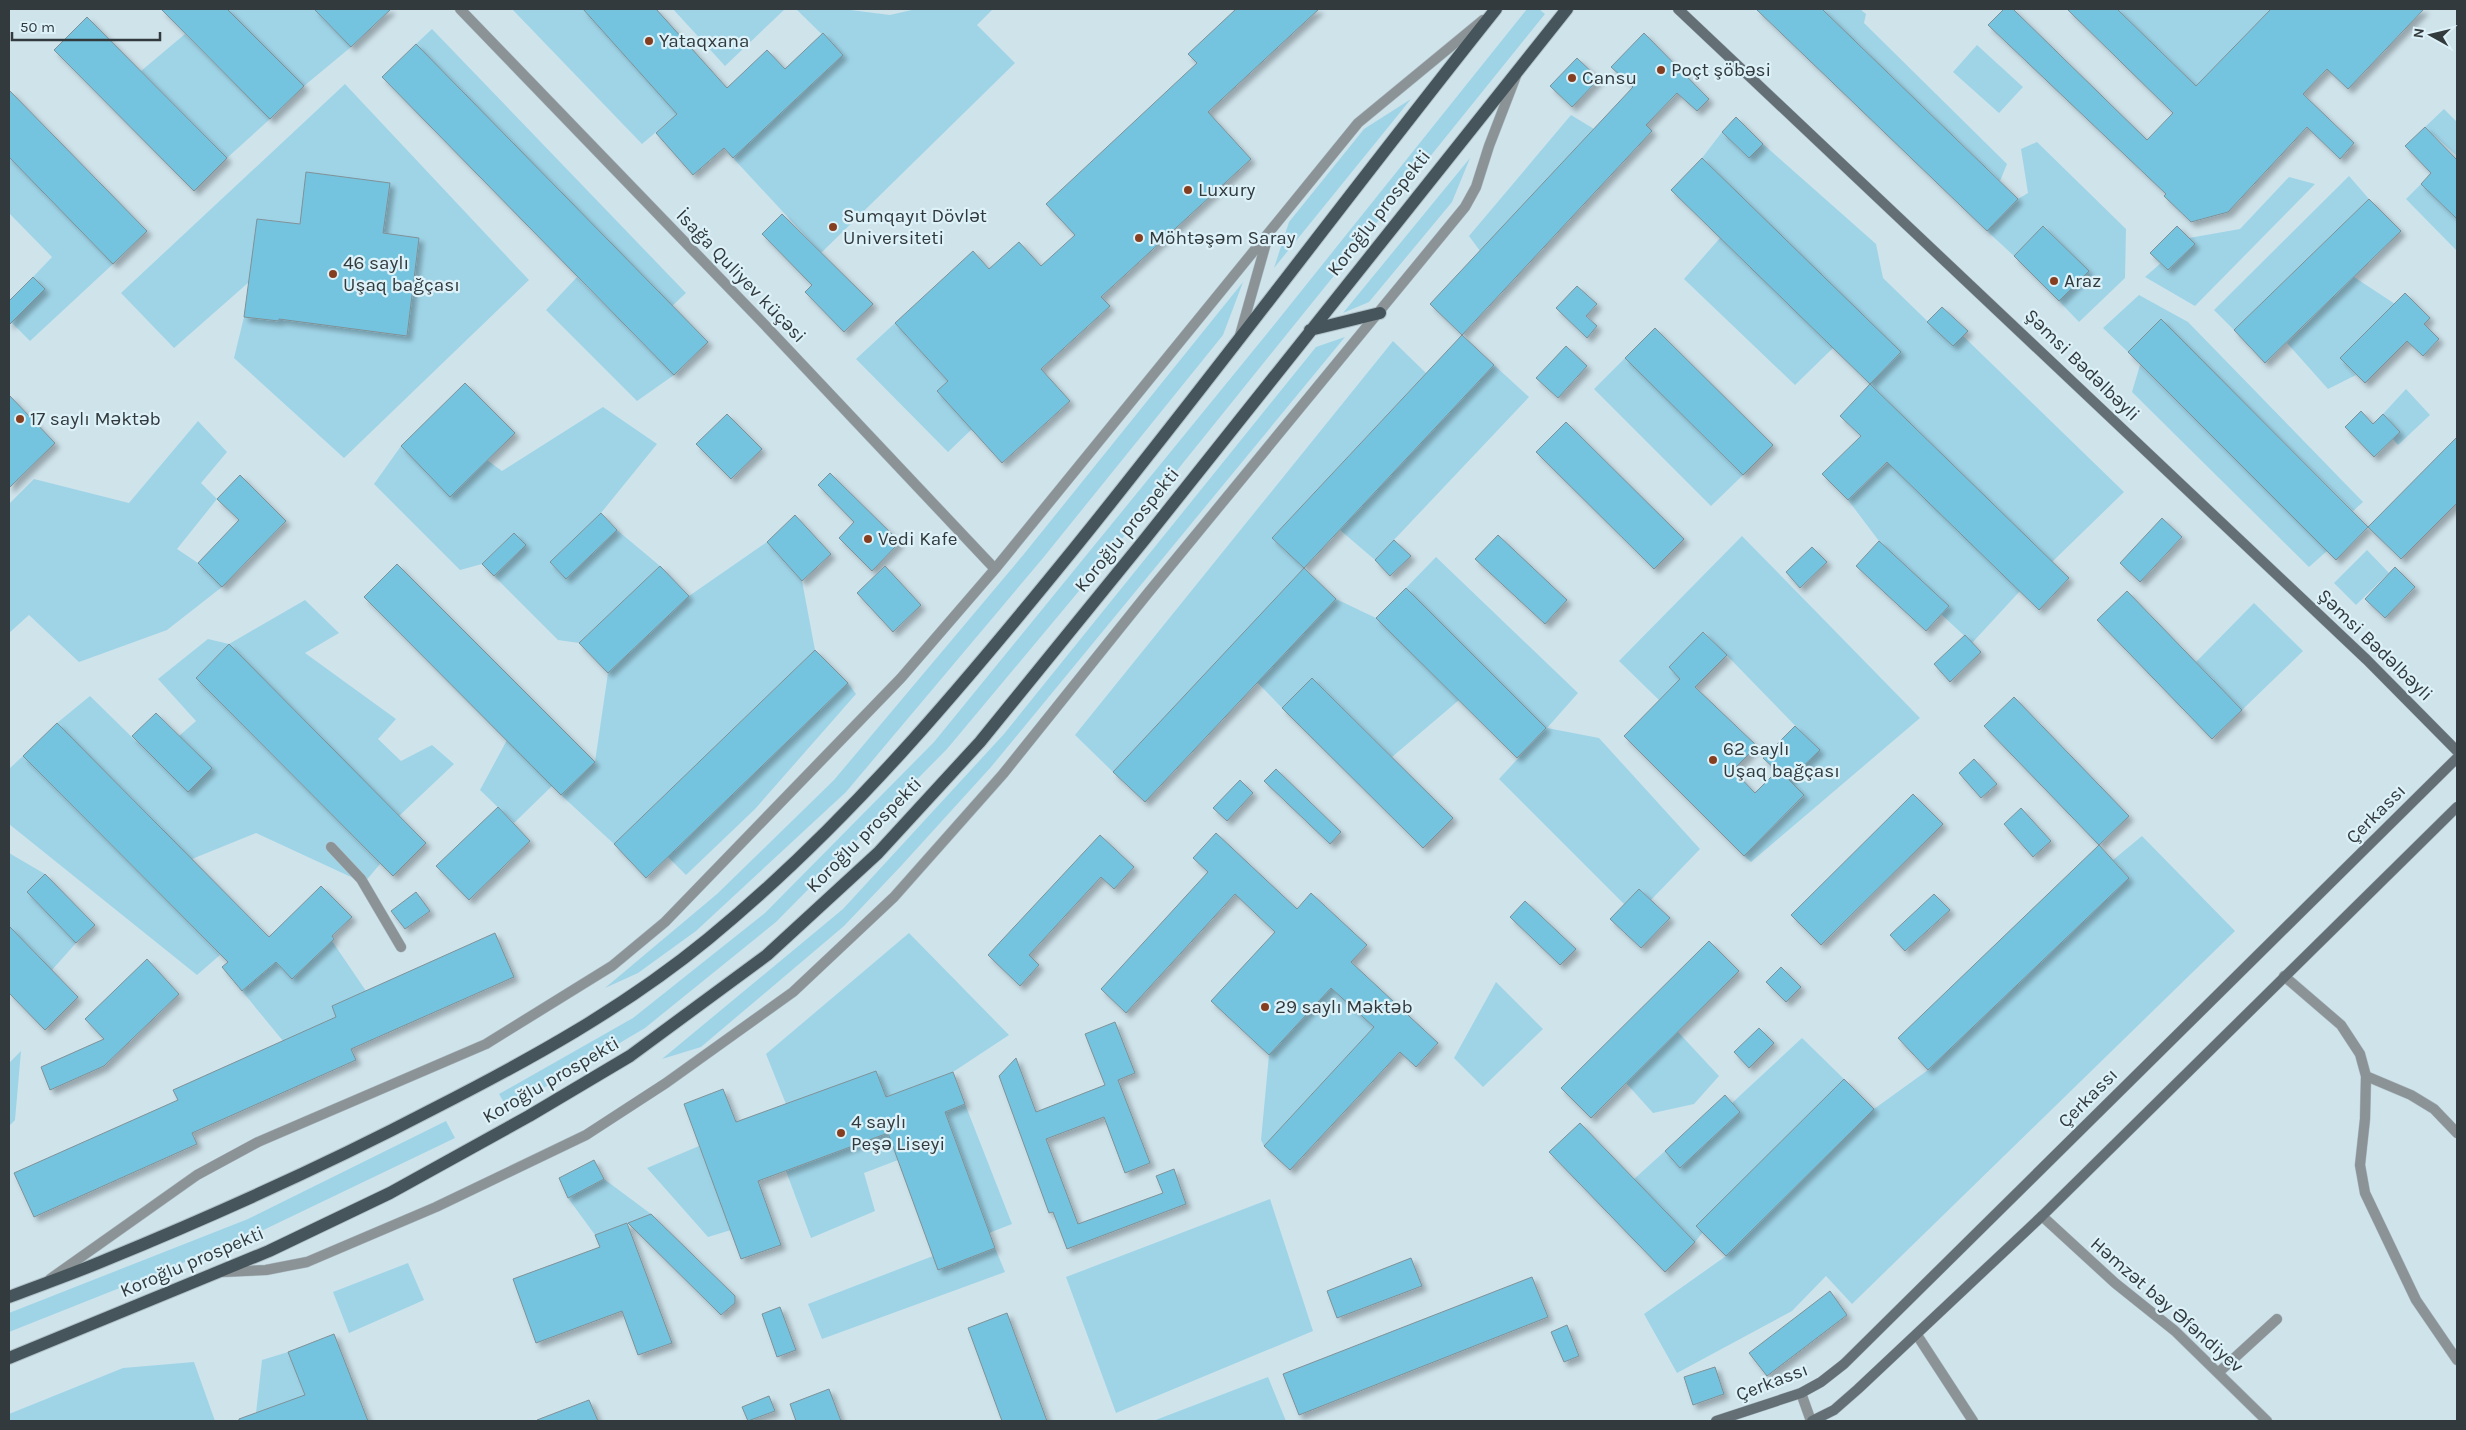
<svg xmlns="http://www.w3.org/2000/svg" width="2466" height="1430" font-family="Karla,sans-serif">
	<defs>
		<filter id="shadow"><feDropShadow dx="4.5" dy="4.5" stdDeviation="2.5" flood-color="#0004"/></filter>
	</defs>
	<rect width="100%" height="100%" fill="#cfe3eb"/>
	<path fill="#9fd4e7" d="M227,9h87l37,38 -47,39z
		M512,9h71l91,101h8l-40,34z
		M673,9h112l-60,57z
		M796,9h47l47,6 26,-6h77l-16,16 38,38 -194,190 -88,-95 110,-103z
		M1527,9h12l6,5 -441,547 -157,188 -171,173 -131,106 -137,81 -9,-15 134,-76 132,-105 169,-171 340,-417z
		M1822,9h38l6,5 -2,9 143,141 -7,17z
		M2117,9h154l-75,77z
		M432,29l254,264 -14,13 -256,-262z
		M185,34l85,85 -43,39 -86,-87z
		M1977,45l46,42 -24,26 -46,-41z
		M345,84l184,196 -185,178 -110,-100 10,-41 35,4 5,-40 95,12 -5,39 33,4 12,-98 -32,-4 -32,36 30,-54 4,-33 -82,-11 24,55 -74,-8 -8,63 -75,66 -53,-55z
		M1411,99l-137,169 15,-46 75,-93z
		M2444,109l13,13v34l-32,-29z
		M1571,115l23,14 -114,122 -11,-15z
		M1722,132l27,26 14,-14 113,100 7,34 70,68 10,-10 161,156 -72,70 -182,-178 30,-32 -198,-194z
		M2037,142l89,87 -1,49 -46,44 -20,-21 29,-30 -44,-45 -30,30 -27,-25 31,-32 10,-6 -7,-44z
		M9,157l104,107 -83,77 -19,-19 34,-33 -12,-12 19,-20 -43,-44z
		M1470,158l-18,44 -83,100 -26,11z
		M2349,176l20,23 -135,131 -20,-20z
		M2289,177l26,7 -120,122 -50,-29 16,-14 7,7 26,-26 -5,-6 51,-9z
		M2421,184l36,35v32l-51,-52z
		M1720,238l113,110 -38,37 -111,-106z
		M577,277l97,98 -37,26 -91,-91z
		M2354,277l41,27 -55,54 16,17 -28,14 -41,-46z
		M1243,282l-20,53 -180,223 -197,234 -150,139 -58,42 -33,15 112,-94 117,-114 190,-226z
		M2139,295l49,27 175,180 -10,9 -192,-191 -33,32 -25,-24z
		M895,323l53,58 -11,10 35,38 -24,23 -92,-93z
		M1345,337l-354,430 -90,99 -57,60 -143,121 -39,12 181,-150 161,-175 312,-387z
		M1393,341l33,32 -154,165 32,30 -191,204 -38,-37z
		M1625,358l118,117 -32,31 -117,-117z
		M1494,365l35,32 -154,163 -35,-30z
		M2140,365l187,186 -18,16 -177,-175z
		M2406,389l24,26 -32,30 -5,-6 7,-7 -17,-18z
		M603,407l54,37 -56,69 -51,49 16,17 51,-49 43,36 -81,77 -21,-3 -64,-64 32,-31 -12,-12 -32,31 -22,6 -86,-86 27,-38 49,50 37,-36 15,11z
		M198,421l29,31 -26,31 16,16 -40,50 21,14 24,24 -55,43 -88,32 -50,-47 -20,18v-129l25,-25 95,24z
		M1888,463l132,128 -48,52 -31,-29 -62,-73 -31,-41z
		M1742,536l178,182 -169,144 -7,-6 60,-60 -15,-16 30,-30 -115,-118 -35,35 11,12 -21,21 -40,-39z
		M767,542l35,39 13,69 -201,194 -53,-49 34,-33 13,-89 81,-77z
		M2367,550l22,23 -33,32 -22,-22z
		M1436,557l142,136 -31,35 52,10 101,111 -49,51 -12,-11 -15,15 -125,-125 47,-51 -140,-140z
		M1336,599l40,19 83,82 -67,57 -80,-79 -30,30 -25,-26z
		M305,600l34,33 -34,20 91,66 -18,20 23,22 31,-16 22,19 -55,52 -170,-172 -33,34 184,186 -16,19 -108,-50 -64,26 -135,-136 33,-27 98,96 24,-24 -33,-32 17,-15 -38,-42 50,-40 21,5z
		M2254,603l49,48 -61,59 -46,-48z
		M848,683l8,11 -101,115 -69,66 -18,-18z
		M507,740l45,46 -38,37 -34,-33z
		M23,756l197,199 -23,20 -188,-151v-55z
		M2142,836l93,95 -383,373 -26,-28 -34,35 -115,62 -33,-59 82,-58 148,-147 54,-39 201,-192 -16,-18z
		M9,853l36,21 -18,18 49,51 -24,27 -43,-44z
		M909,933l100,102 -56,37 -67,25 -10,-26 -90,33 -20,-50z
		M332,941l34,50 -34,15 4,11 -53,24 -41,-50 34,-29 16,17z
		M1496,982l47,47 -60,58 -29,-29z
		M1331,988l43,39 -110,119 -3,-6 8,-85z
		M1678,1032l41,44 -25,28 -41,9 -27,-30z
		M1802,1038l42,41 -147,146 6,7 -8,10 -61,-63 31,-28 15,17 60,-56 -8,-9z
		M21,1051l-6,69 -6,6v-63z
		M965,1104l47,120 -23,9 -39,-108 -57,22 5,13 -34,13 11,38 -64,27 -25,-67z
		M446,1121l9,17 -202,97 -244,97v-19l239,-94z
		M699,1146l32,84 -23,7 -61,-69z
		M604,1179l47,35 -56,21 -27,-37z
		M1270,1199l43,132 -197,82 -50,-136z
		M995,1248l10,24 -183,67 -14,-35 125,-48 5,13z
		M408,1263l16,37 -75,33 -16,-41z
		M288,1352l27,69h-17l-8,-20 -34,12 6,-53z
		M194,1362l21,59h-206v-7l114,-46z
		M1268,1377l18,44h-133z"/>
	<path fill="#75c4df" stroke="#7e9198" filter="url(#shadow)" d="M161,9h66l77,77 -34,33z
		M314,9h77l-40,38z
		M583,9h73l71,79 40,-38 18,19 38,-36 20,22 -110,103 -9,-10 -31,27 -37,-42 21,-19z
		M1236,9h83l-111,103 43,47 -150,138 9,9 -69,63 29,32 -68,62 -65,-72 11,-10 -53,-58 78,-72 16,18 30,-27 22,24 34,-31 -29,-31 151,-141 -9,-9z
		M1756,9h66l196,190 -31,32z
		M2004,9h9l134,131 26,-27 -106,-104h50l79,77 75,-77h153l-76,80 -21,-20 -24,25 51,49 -14,16 -33,-32 -79,85 -37,10 -27,-26 2,-2 -178,-169z
		M87,17l140,141 -33,33 -140,-141z
		M1644,33l65,66 -12,12 -20,-18 -31,32 6,6 -190,204 -32,-31 203,-217 -22,-20z
		M416,44l292,298 -34,33 -292,-298z
		M1577,58l22,21 -27,28 -22,-21z
		M9,90l138,141 -34,33 -104,-107z
		M1736,117l27,27 -14,14 -27,-26z
		M2425,127l32,33v59l-36,-35 10,-11 -26,-27z
		M1702,158l199,194 -31,32 -199,-194z
		M306,172l84,11 -7,50 36,5 -12,98 -128,-17v2l-35,-4 13,-98 43,5z
		M2369,199l32,32 -136,132 -31,-33z
		M782,214l91,90 -29,28 -39,-40 7,-7 -50,-51z
		M2043,226l46,45 -30,30 -45,-45z
		M2177,226l18,18 -27,26 -18,-17z
		M33,277l12,12 -36,36v-24z
		M1577,286l20,18 -11,12 11,10 -10,12 -31,-30z
		M2405,293l25,25 -6,6 15,15 -16,17 -16,-15 -42,42 -25,-25z
		M1942,307l26,24 -15,15 -26,-24z
		M2161,319l207,208 -32,33 -208,-208z
		M1655,328l118,117 -30,30 -118,-117z
		M1462,335l32,30 -190,203 -32,-30z
		M1566,346l21,20 -29,32 -22,-20z
		M465,383l50,50 -65,64 -49,-51z
		M1870,384l199,194 -30,32 -152,-148 -39,38 -26,-26 39,-38 -21,-20z
		M9,395l46,48 -46,45z
		M2361,411l12,13 10,-10 17,18 -26,25 -29,-30z
		M727,414l35,35 -31,30 -35,-35z
		M1566,422l118,117 -30,30 -118,-117z
		M2457,437v66l-56,56 -33,-32z
		M830,473l70,69 -28,29 -33,-33 15,-16 -36,-37z
		M240,475l46,46 -64,66 -24,-24 41,-43 -22,-21z
		M601,513l16,17 -51,49 -16,-17z
		M795,515l36,39 -29,27 -35,-39z
		M2162,518l20,19 -42,45 -20,-19z
		M514,533l12,12 -32,31 -12,-12z
		M1498,535l69,65 -22,24 -70,-65z
		M1394,540l17,16 -21,20 -15,-16z
		M1879,541l70,65 -23,25 -70,-65z
		M1812,547l15,15 -27,26 -14,-16z
		M397,564l198,198 -34,33 -197,-198z
		M660,566l29,30 -81,77 -29,-30z
		M885,566l36,39 -28,27 -36,-39z
		M2395,567l20,20 -30,31 -20,-19z
		M1304,568l32,31 -191,203 -32,-30z
		M1406,588l140,140 -29,30 -141,-140z
		M2127,591l115,119 -30,29 -115,-119z
		M1703,632l24,23 -32,32 62,59 -24,24 22,23 22,-22 -14,-13 32,-32 25,24 -31,30 15,15 -60,61 -120,-120 56,-57 -11,-12z
		M1965,635l16,17 -31,30 -16,-18z
		M229,644l197,199 -33,33 -197,-198z
		M815,650l33,33 -202,195 -32,-34z
		M1312,678l141,140 -30,30 -141,-140z
		M2014,697l115,119 -30,29 -115,-119z
		M156,713l56,55 -24,24 -56,-56z
		M57,723l212,214 52,-51 31,31 -20,19 2,3 -42,40 -16,-17 -34,29 -20,-24 6,-5 -205,-206z
		M1974,759l23,25 -16,14 -22,-25z
		M1276,769l65,63 -11,12 -66,-63z
		M1240,780l13,13 -26,28 -14,-13z
		M1913,794l30,30 -122,121 -30,-30z
		M498,807l32,34 -61,59 -33,-34z
		M2021,808l30,33 -18,16 -29,-33z
		M1216,833l81,76 14,-16 56,52 -16,17 87,81 -22,24 -16,-15 -110,118 -26,-24 110,-119 -43,-39 -62,67 -58,-54 64,-69 -40,-38 -109,119 -25,-24 107,-117 -15,-14z
		M1100,835l34,32 -20,22 -13,-12 -72,78 10,10 -19,21 -32,-31z
		M2099,845l30,33 -201,192 -30,-32z
		M45,874l50,51 -19,18 -49,-51z
		M1639,889l31,29 -29,30 -31,-29z
		M416,892l14,19 -25,18 -14,-18z
		M1934,894l16,16 -45,41 -15,-16z
		M1525,901l51,48 -16,16 -50,-48z
		M9,926l69,71 -33,33 -36,-37z
		M495,933l19,44 -163,72 5,11 -164,73 5,11 -163,73 -20,-44 164,-73 -5,-10 163,-73 -4,-11z
		M1709,941l30,30 -148,147 -30,-30z
		M147,959l32,35 -75,72 -54,24 -9,-23 63,-28 -19,-20z
		M1781,967l20,20 -15,15 -20,-20z
		M1115,1022l20,51 -17,7 32,83 -25,10 -21,-56 -58,22 32,85 85,-31 -7,-17 18,-7 12,35 -119,45 -14,-37 -4,1 -50,-137 17,-18 20,54 69,-27 -20,-51z
		M1759,1028l15,15 -25,25 -15,-16z
		M876,1071l10,26 67,-25 12,32 -20,8 50,136 -57,22 -50,-137 -130,48 23,64 -40,14 -57,-155 39,-15 13,33z
		M1844,1079l30,30 -148,147 -30,-30z
		M1725,1095l15,17 -60,56 -15,-17z
		M1580,1123l115,119 -30,30 -116,-120z
		M594,1160l10,19 -36,19 -9,-20z
		M651,1214l84,82v7l-14,12 -93,-92z
		M627,1223l45,120 -34,12 -16,-44 -86,32 -23,-64 87,-32 -5,-12z
		M1411,1258l11,28 -85,32 -10,-27z
		M1532,1277l16,40 -249,98 -16,-41z
		M1830,1291l17,24 -80,61 -18,-23z
		M780,1307l16,43 -19,7 -15,-43z
		M1007,1313l40,108h-45l-34,-93z
		M1567,1325l12,31 -15,6 -13,-30z
		M334,1334l34,87h-129v-2l66,-24 -17,-43z
		M1715,1367l9,27 -31,11 -9,-28z
		M829,1389l12,32h-45l-6,-17z
		M769,1396l6,15 -27,10 -6,-14z
		M589,1400l9,21h-61v-1z"/>
	<g fill="none" stroke-linecap="round" stroke-linejoin="round">
		<g stroke="#b0c1c8" stroke-width="11">
			<path id="street" d="M460,9l304,315 231,245
				M1240,335l28,-99
				M331,847l30,32 40,68
				M2284,976l57,49 19,29 6,22 -1,43 -5,46 5,28 51,107 41,60
				M2366,1076l45,19 23,14 23,24
				M2042,1216l73,67 60,48 92,90
				M223,1272l43,-2 41,-8 129,-55 150,-72 80,-52 127,-91 101,-95 109,-123 145,-181 317,-386 11,-20 13,-41 27,-70
				M50,1279l147,-104 61,-33 228,-98 126,-78 53,-44 236,-244 94,-109 363,-446 125,-103
				M1917,1335l56,86
				M2219,1372l58,-53
				M1801,1393l10,28"/>
		</g>
		<g stroke="#b0c1c8" stroke-width="11">
			<path id="secondary" d="M1678,9l689,651 90,91
				M1716,1421l85,-28 20,-11 23,-18 613,-606
				M1812,1421l22,-11 24,-21 184,-173 415,-409"/>
		</g>
		<g stroke="#b0c1c8" stroke-width="14">
			<path id="primary" d="M1310,330l70,-17
				M9,1297c31,-12 63,-23 94,-36 112,-46 223,-96 330,-152 96,-49 191,-101 275,-170 138,-113 253,-251 365,-389 144,-178 280,-362 423,-541
				M9,1358l260,-107 121,-58 139,-77 101,-60 137,-101 111,-102 102,-111 165,-203 422,-530"/>
		</g>
		<use href="#street" stroke="#8b9396" stroke-width="10"/>
		<use href="#secondary" stroke="#636f74" stroke-width="10"/>
		<use href="#primary" stroke="#46555b" stroke-width="12"/>
	</g>
	<g fill="#863e20" stroke="#dcf1f8" stroke-width="2">
		<circle cx="649" cy="41" r="5"/>
		<circle cx="1661" cy="70" r="5"/>
		<circle cx="1572" cy="78" r="5"/>
		<circle cx="1188" cy="190" r="5"/>
		<circle cx="833" cy="227" r="5"/>
		<circle cx="1139" cy="238" r="5"/>
		<circle cx="333" cy="274" r="5"/>
		<circle cx="2054" cy="281" r="5"/>
		<circle cx="20" cy="419" r="5"/>
		<circle cx="868" cy="539" r="5"/>
		<circle cx="1713" cy="760" r="5"/>
		<circle cx="1265" cy="1007" r="5"/>
		<circle cx="841" cy="1133" r="5"/>
	</g>
	<g text-anchor="middle" dominant-baseline="central" stroke-width="4.5" stroke-linejoin="round" paint-order="stroke">
		<g font-size="19" fill="#323a3d" stroke="#dcf1f8" text-anchor="start">
			<text x="659" y="41">Yataqxana</text>
			<text x="1671" y="70">Poçt şöbəsi</text>
			<text x="1582" y="78">Cansu</text>
			<text x="1198" y="190">Luxury</text>
			<text x="843" y="216">Sumqayıt Dövlət<tspan x="843" dy="22">Universiteti</tspan></text>
			<text x="1149" y="238">Möhtəşəm Saray</text>
			<text x="343" y="263">46 saylı<tspan x="343" dy="22">Uşaq bağçası</tspan></text>
			<text x="2064" y="281">Araz</text>
			<text x="30" y="419">17 saylı Məktəb</text>
			<text x="878" y="539">Vedi Kafe</text>
			<text x="1723" y="749">62 saylı<tspan x="1723" dy="22">Uşaq bağçası</tspan></text>
			<text x="1275" y="1007">29 saylı Məktəb</text>
			<text x="851" y="1122">4 saylı<tspan x="851" dy="22">Peşə Liseyi</tspan></text>
		</g>
		<g font-size="19" fill="#323a3d" stroke="#dcf1f8">
			<text transform="translate(1379 213) rotate(-52)">Koroğlu prospekti</text>
			<text transform="translate(741 276) rotate(46)">İsağa Quliyev küçəsi</text>
			<text transform="translate(2082 365) rotate(44)">Şəmsi Bədəlbəyli</text>
			<text transform="translate(1127 530) rotate(-51)">Koroğlu prospekti</text>
			<text transform="translate(2375 645) rotate(44)">Şəmsi Bədəlbəyli</text>
			<text transform="translate(2376 814) rotate(-45)">Çerkassı</text>
			<text transform="translate(864 835) rotate(-45)">Koroğlu prospekti</text>
			<text transform="translate(551 1080) rotate(-30)">Koroğlu prospekti</text>
			<text transform="translate(2088 1098) rotate(-45)">Çerkassı</text>
			<text transform="translate(192 1262) rotate(-23)">Koroğlu prospekti</text>
			<text transform="translate(2167 1305) rotate(41)">Həmzət bəy Əfəndiyev</text>
			<text transform="translate(1772 1382) rotate(-21)">Çerkassı</text>
		</g>
	</g>
	<rect width="2466" height="1430" fill="none" stroke="#323a3d" stroke-width="20"/>
	<g transform="translate(2431 35) rotate(278)" stroke="#dcf1f8" stroke-width="4" paint-order="stroke">
	<path d="M0-4L9 19L0 12L-9 19Z" fill="#323a3d"/>
	<text y="-8" font-size="14" font-weight="bold" text-anchor="middle" fill="#323a3d">N</text>
	</g>
	<path d="M12 32v8h148v-8" fill="none" stroke="#323a3d" stroke-width="2.5"/>
	<text x="20" y="32" font-size="15" fill="#323a3d" stroke="#dcf1f8" stroke-width="4" paint-order="stroke">50 m</text>
</svg>
